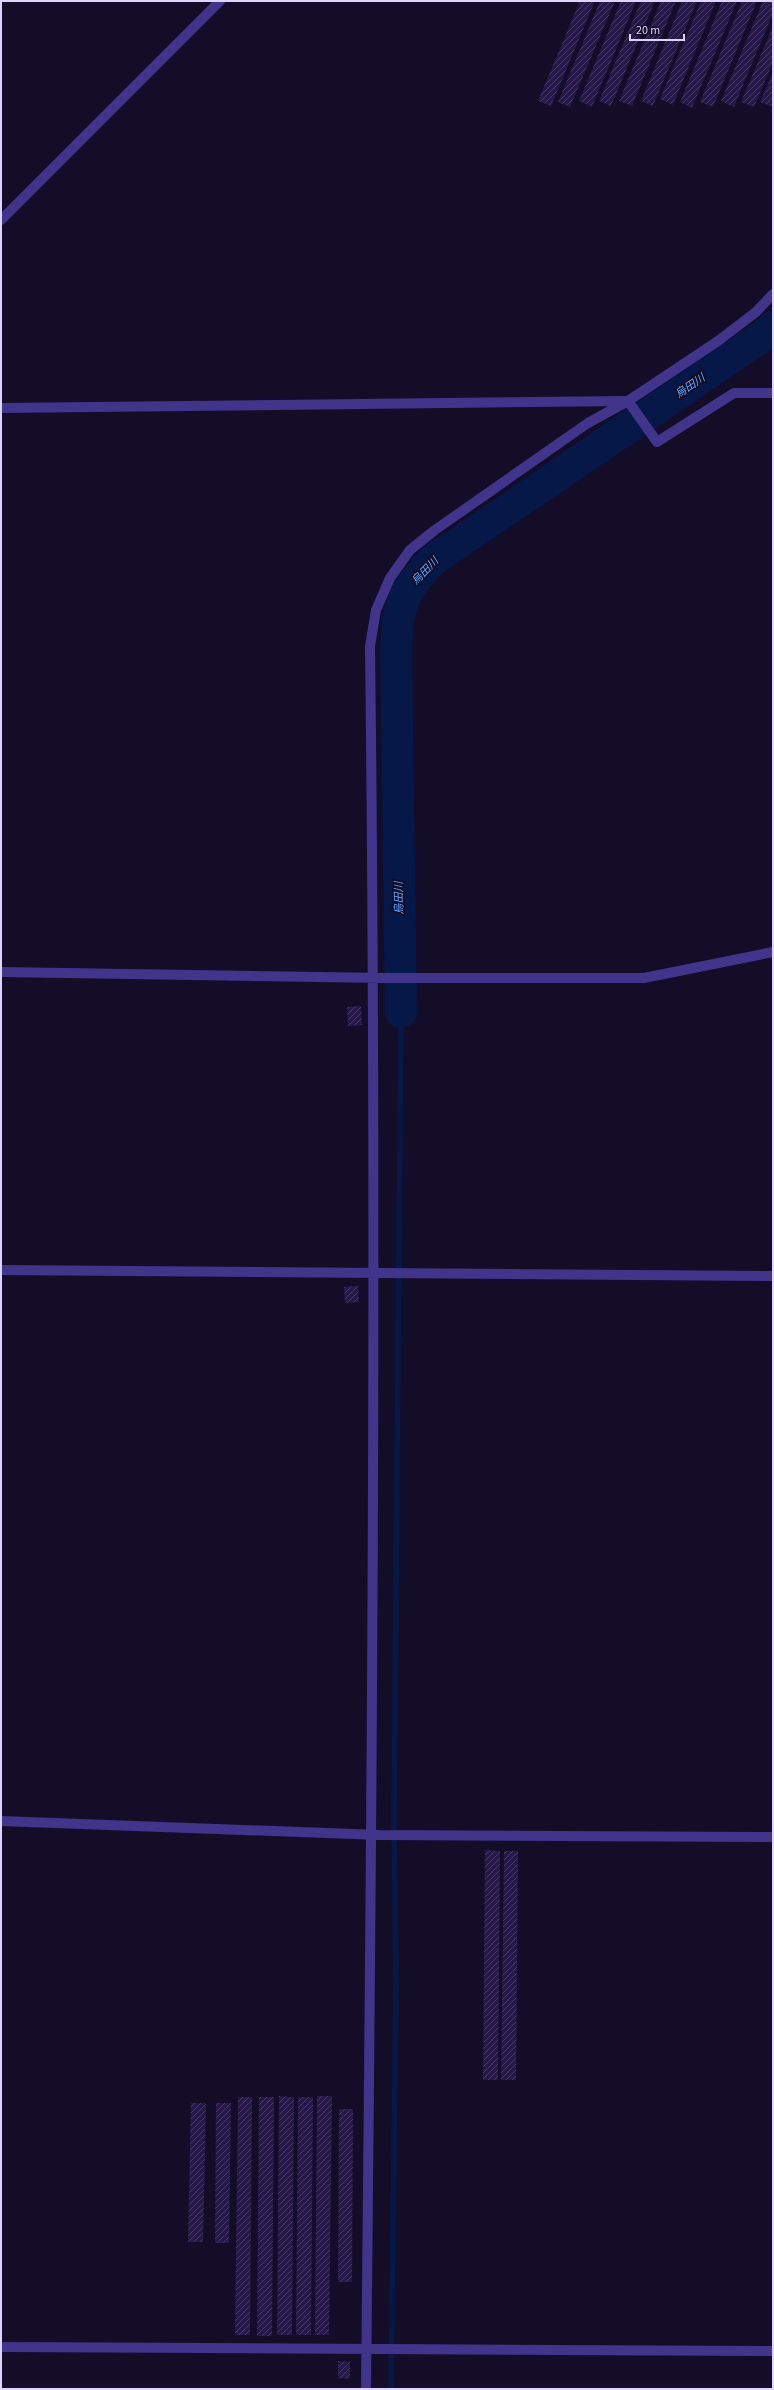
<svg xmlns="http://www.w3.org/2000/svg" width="774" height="2390" font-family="'Source Sans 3','Noto Sans JP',sans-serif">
	<defs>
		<pattern id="building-hatch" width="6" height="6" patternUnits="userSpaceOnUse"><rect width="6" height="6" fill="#27184a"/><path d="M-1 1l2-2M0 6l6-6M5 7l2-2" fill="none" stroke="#463965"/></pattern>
	</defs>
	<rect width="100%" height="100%" fill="#140d28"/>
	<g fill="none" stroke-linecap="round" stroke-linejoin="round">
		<path stroke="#061848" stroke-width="5.5" d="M391,2389l5,-404 -2,-164 7,-809"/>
		<path stroke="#061848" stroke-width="32" d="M401,1012l-5,-362c1,-43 6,-59 37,-90l330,-224 10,-9"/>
	</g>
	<path fill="url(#building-hatch)" d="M580,1h15l-44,105 -13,-5z
		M600,1h15l-45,106 -12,-5z
		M621,1h15l-44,106 -13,-6z
		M641,1h14l-44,105 -12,-5z
		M661,1h15l-44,105 -13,-5z
		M682,1h15l-44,105 -12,-5z
		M701,1h15l-43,104 -13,-6z
		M722,1h15l-45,107 -12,-6z
		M742,1h15l-44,106 -13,-5z
		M763,1h10v12l-39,94 -13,-6z
		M773,26v36l-19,45 -13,-5z
		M773,72v35l-13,-5z
		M361,1006l1,19 -14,1 -1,-19z
		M358,1286l1,16 -14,1 -1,-16z
		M485,1850l15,1 -2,229h-15z
		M504,1851h14l-2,229h-15z
		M279,2096l15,1 -2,238h-15z
		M317,2096h15l-3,239h-14z
		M238,2097h14l-2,238h-15z
		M259,2097h15l-2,239h-15z
		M298,2097h15l-2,238h-15z
		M191,2103h15l-3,139h-15z
		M216,2103h15l-2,140h-14z
		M339,2109h14l-1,173h-14z
		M338,2361l12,1v17l-12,-1z"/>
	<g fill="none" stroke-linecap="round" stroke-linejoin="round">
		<path stroke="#40358b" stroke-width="10" d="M628,401l29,41 77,-49h39
			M1,408l625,-7
			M1,972l383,6h260l129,-26
			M1,1270l772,6
			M1,1821l379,14 393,2
			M1,2347l772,4
			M366,2389c6,-581 11,-1162 4,-1743l6,-36 14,-32 20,-28 25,-20 153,-107 40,-22 90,-60 38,-29 17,-18"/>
		<path stroke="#40358b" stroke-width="10" d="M1,220l219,-219"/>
	</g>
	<g text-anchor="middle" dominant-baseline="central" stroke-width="4" stroke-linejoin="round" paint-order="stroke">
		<g font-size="11" font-style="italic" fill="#62a8ff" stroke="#140d28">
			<text transform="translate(690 386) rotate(-34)">烏田川</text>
			<text transform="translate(425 571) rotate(-46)">烏田川</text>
			<text transform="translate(399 898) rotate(-91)">烏田川</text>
		</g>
	</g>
	<rect width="774" height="2390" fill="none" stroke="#ddd4ff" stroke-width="4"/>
	<path d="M630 34v6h54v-6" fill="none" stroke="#ddd4ff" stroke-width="2"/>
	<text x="636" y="34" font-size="12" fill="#ddd4ff" stroke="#140d28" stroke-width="3" paint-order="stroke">20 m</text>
</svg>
